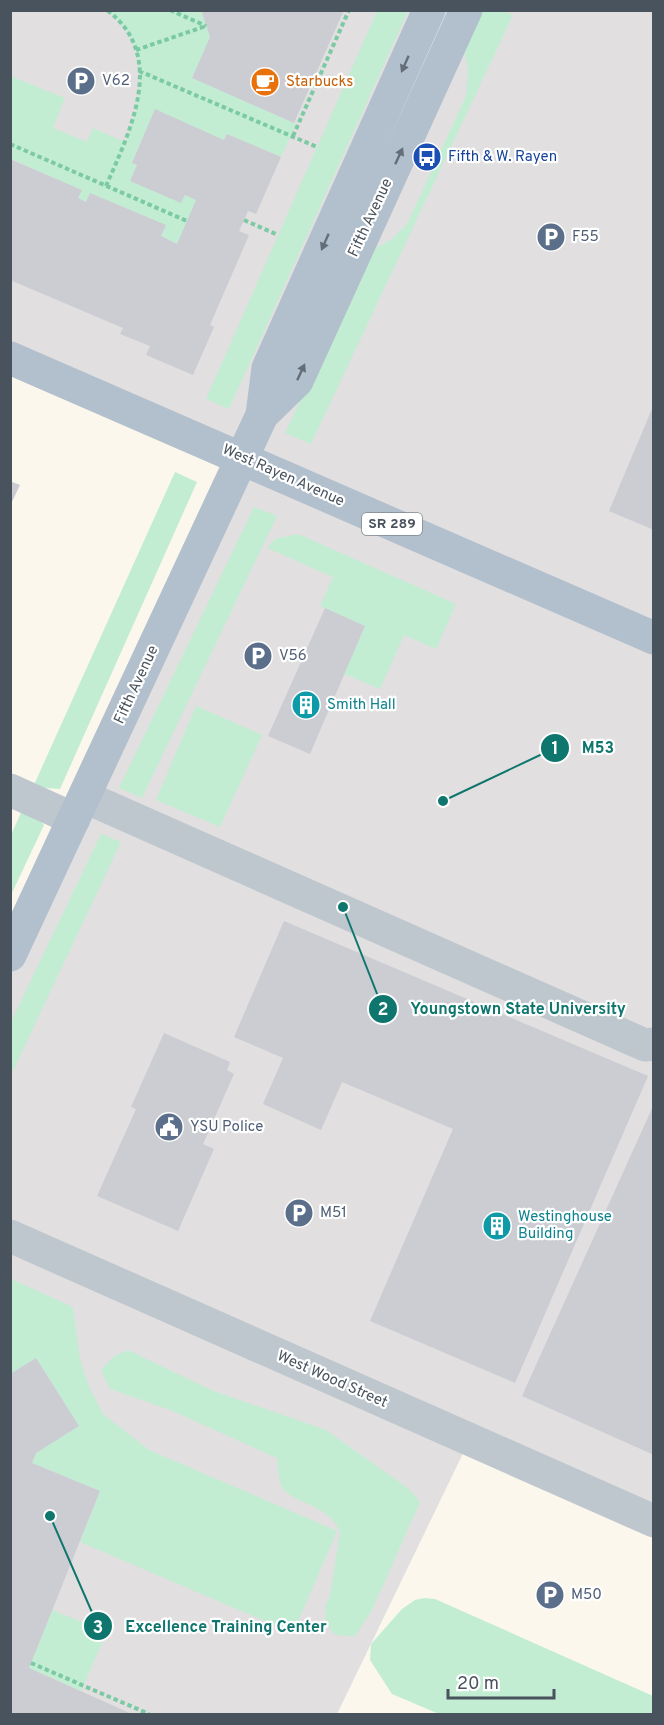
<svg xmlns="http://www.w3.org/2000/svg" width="664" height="1725" font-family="Overpass,sans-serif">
	<rect width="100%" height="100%" fill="#f3f0f0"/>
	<path fill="#fbf7ec" d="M11,358l232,100 -232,497z
		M469,1440l184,81v193h-316z"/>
	<path fill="#e1dfdf" d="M11,11h642v1510l-184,-80 -132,273h-326v-759l232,-496 -232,-101z"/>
	<path fill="#c2edd3" d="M107,11h94l9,26 -18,41 104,46 -15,33 -54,-23 -3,6 -69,-30 -23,52 49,41 4,-8 11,5 -19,44 -16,-8 5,-10 -76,-33 -4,9 -8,-4 3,-8 -70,-31 -1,-83 55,22 -12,30 34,14 6,-14 32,14c18,-44 25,-99 -18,-131z
		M377,11h31l-179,398 -23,-10z
		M480,11h24l9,4 -202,429 -26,-11 87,-183 20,-11 15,-15 59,-128 2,-26 -4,-23z
		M175,472l22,10 -137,307 -27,-2z
		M254,507l23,9 -135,282 -23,-10z
		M298,534l158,70 -20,45 -32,-14 -24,54 -36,-15 21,-48 -45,-20 13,-29 -66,-29 8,-9z
		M196,706l66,29 -42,92 -64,-27z
		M24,806l14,11 6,8 -33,70v-60z
		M101,834l20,8 -110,233v-53z
		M11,1279l62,28 7,52 9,28 14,27 46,36 188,81 -44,102 -213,-91 20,-51 -68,-28 4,-10 43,-27 -43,-68 -25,16z
		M128,1350l83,40 115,40 83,59 11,13 -48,108 -17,26 -20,-1 -9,-12 -1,-16 5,-11 10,-63c-10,-32 -54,-28 -60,-51 -2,-7 -2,-16 -3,-24l-107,-48 -60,-21 -9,-19 12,-13z
		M424,1598l11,1 218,97v18h-214l-47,-20 -22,-34 1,-16 31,-35 13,-9z
		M52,1610l55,22 -26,59 -52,-23z"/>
	<path fill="#cbcdd3" d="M201,10h143l-50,113 -102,-45 18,-41z
		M155,109l69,31 3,-6 54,23 -25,57 -8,-3 -9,20 10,4 -39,90 4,2 -21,48 -47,-20 4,-9 -30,-12 3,-6 -113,-48v-121l72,31 -4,8 8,4 4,-9 76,32 -5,11 16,8 19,-44 -11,-5 -4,8 -51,-22 7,-16 -5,-2z
		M654,404v126l-45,-19z
		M10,481l10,4 -10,21z
		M325,608l40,18 -55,128 -42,-18z
		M284,921l364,155 -133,307 -145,-62 83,-192 -111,-47 -21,48 -58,-26 20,-46 -49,-21z
		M164,1033l66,29 -3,8 7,4 -31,70 11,5 -36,82 -81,-35 39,-87 -5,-2z
		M654,1104v351l-132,-59z
		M36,1358l43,68 -43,27 -4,10 68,28 -71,177 103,46h-122v-340z"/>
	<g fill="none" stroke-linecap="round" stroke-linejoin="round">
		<path stroke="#7bcaa4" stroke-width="4" stroke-dasharray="4.5 3" stroke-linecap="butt" d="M170,10l36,16
			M136,50l70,-24
			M139,71l178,76
			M293,136l56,-126
			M10,144l177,77
			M106,186c24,-55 62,-130 1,-176
			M244,220l34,15
			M31,1663l118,51"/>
		<path stroke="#bfc7ce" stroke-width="33" d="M10,790l64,29
			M85,797l560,248 9,-1
			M10,1236l644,285"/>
		<path stroke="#b2bfcd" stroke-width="33" d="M10,358l644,280
			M262,415l35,-34 169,-371
			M10,955l252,-540 6,-47 161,-358"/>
	</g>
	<defs><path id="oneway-solid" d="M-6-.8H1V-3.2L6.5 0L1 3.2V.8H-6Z" transform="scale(1.5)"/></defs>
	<g fill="#636e79">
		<use href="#oneway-solid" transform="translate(405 64) rotate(114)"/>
		<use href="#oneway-solid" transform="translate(399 156) rotate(-65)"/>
		<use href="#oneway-solid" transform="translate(325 242) rotate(114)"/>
		<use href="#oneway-solid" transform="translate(301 372) rotate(-65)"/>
	</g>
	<defs>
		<g id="parking-disc" transform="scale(1.5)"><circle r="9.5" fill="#5c6f8a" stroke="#fff"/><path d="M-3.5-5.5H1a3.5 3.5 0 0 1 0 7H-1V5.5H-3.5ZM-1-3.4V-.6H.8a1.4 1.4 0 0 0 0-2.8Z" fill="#fff"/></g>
		<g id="cafe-disc" transform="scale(1.5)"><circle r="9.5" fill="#e8710a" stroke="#fff"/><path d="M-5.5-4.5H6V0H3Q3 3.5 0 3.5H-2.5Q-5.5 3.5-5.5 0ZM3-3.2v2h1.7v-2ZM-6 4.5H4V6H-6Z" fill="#fff"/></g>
		<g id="bus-disc" transform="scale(1.5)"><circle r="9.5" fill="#1a4fb4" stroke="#fff"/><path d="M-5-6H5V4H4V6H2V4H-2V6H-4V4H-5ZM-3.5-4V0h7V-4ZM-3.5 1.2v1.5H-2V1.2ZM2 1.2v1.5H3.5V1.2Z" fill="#fff"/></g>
		<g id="building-disc" transform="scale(1.5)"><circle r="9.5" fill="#0f9aa8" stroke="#fff"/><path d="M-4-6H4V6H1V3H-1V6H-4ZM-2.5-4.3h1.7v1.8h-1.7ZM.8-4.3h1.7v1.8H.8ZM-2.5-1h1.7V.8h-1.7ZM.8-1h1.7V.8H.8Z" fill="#fff"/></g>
		<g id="civic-disc" transform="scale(1.5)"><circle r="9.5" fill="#5c6f8a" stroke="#fff"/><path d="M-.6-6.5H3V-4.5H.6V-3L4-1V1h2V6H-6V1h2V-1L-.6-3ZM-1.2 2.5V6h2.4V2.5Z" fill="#fff"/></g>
	</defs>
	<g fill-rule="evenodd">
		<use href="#parking-disc" x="81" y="81"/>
		<use href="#cafe-disc" x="265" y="82"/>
		<use href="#bus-disc" x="427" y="157"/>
		<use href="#parking-disc" x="551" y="237"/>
		<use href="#parking-disc" x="258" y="656"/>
		<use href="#building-disc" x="306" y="705"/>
		<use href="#civic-disc" x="169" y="1127"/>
		<use href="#parking-disc" x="299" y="1213"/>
		<use href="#building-disc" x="497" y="1226"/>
		<use href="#parking-disc" x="550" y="1595"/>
	</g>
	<g text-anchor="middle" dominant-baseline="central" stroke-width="4.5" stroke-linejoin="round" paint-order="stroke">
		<rect fill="#fff" stroke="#80878e" stroke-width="1.5" x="362" y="513" width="60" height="22" rx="4.5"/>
		<g font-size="14" font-weight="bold" fill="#49535d">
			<text x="392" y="524">SR 289</text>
		</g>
		<g font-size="15" fill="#4e5e75" stroke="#fff" text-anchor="start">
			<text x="102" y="81">V62</text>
			<text x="572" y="237">F55</text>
			<text x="279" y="656">V56</text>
			<text x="190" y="1127">YSU Police</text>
			<text x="320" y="1213">M51</text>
			<text x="571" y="1595">M50</text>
		</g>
		<g font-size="15" fill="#c56008" stroke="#fff" text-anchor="start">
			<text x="286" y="82">Starbucks</text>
		</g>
		<g font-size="15" fill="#164399" stroke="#fff" text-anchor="start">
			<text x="448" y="157">Fifth &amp; W. Rayen</text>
		</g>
		<g font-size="15" fill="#49535d" stroke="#fff">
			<text transform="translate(371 218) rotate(-65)">Fifth Avenue</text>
			<text transform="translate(283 476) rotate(24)">West Rayen Avenue</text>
			<text transform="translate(137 685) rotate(-65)">Fifth Avenue</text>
			<text transform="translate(332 1380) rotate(24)">West Wood Street</text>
		</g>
		<g font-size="15" fill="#0d838f" stroke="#fff" text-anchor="start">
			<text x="327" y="705">Smith Hall</text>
			<text x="518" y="1217">Westinghouse<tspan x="518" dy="17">Building</tspan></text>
		</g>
	</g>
	<path fill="none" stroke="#0f766e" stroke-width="2" d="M443 801L555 748M343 907L383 1009M50 1516L98 1626"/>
	<g fill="#0f766e" stroke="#fff" stroke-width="2">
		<circle cx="443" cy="801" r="6"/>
		<circle cx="343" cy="907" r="6"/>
		<circle cx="50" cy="1516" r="6"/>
		<circle cx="555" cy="748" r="15"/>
		<circle cx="383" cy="1009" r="15"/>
		<circle cx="98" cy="1626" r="15"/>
	</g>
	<g font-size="18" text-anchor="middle" font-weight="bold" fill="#fff">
		<text x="555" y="754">1</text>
		<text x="383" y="1015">2</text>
		<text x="98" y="1633">3</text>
	</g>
	<g font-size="16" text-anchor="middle" font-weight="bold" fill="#0f766e" stroke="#fff" stroke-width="4.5" stroke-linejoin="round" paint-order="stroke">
		<text x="598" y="753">M53</text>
		<text x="518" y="1014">Youngstown State University</text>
		<text x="226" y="1632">Excellence Training Center</text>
	</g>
	<rect width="664" height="1725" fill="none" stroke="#49535d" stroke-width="24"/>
	<path d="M448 1689v9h106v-9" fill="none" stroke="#49535d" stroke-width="3"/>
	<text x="457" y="1689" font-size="18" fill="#49535d" stroke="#ffffff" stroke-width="4.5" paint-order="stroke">20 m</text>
</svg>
